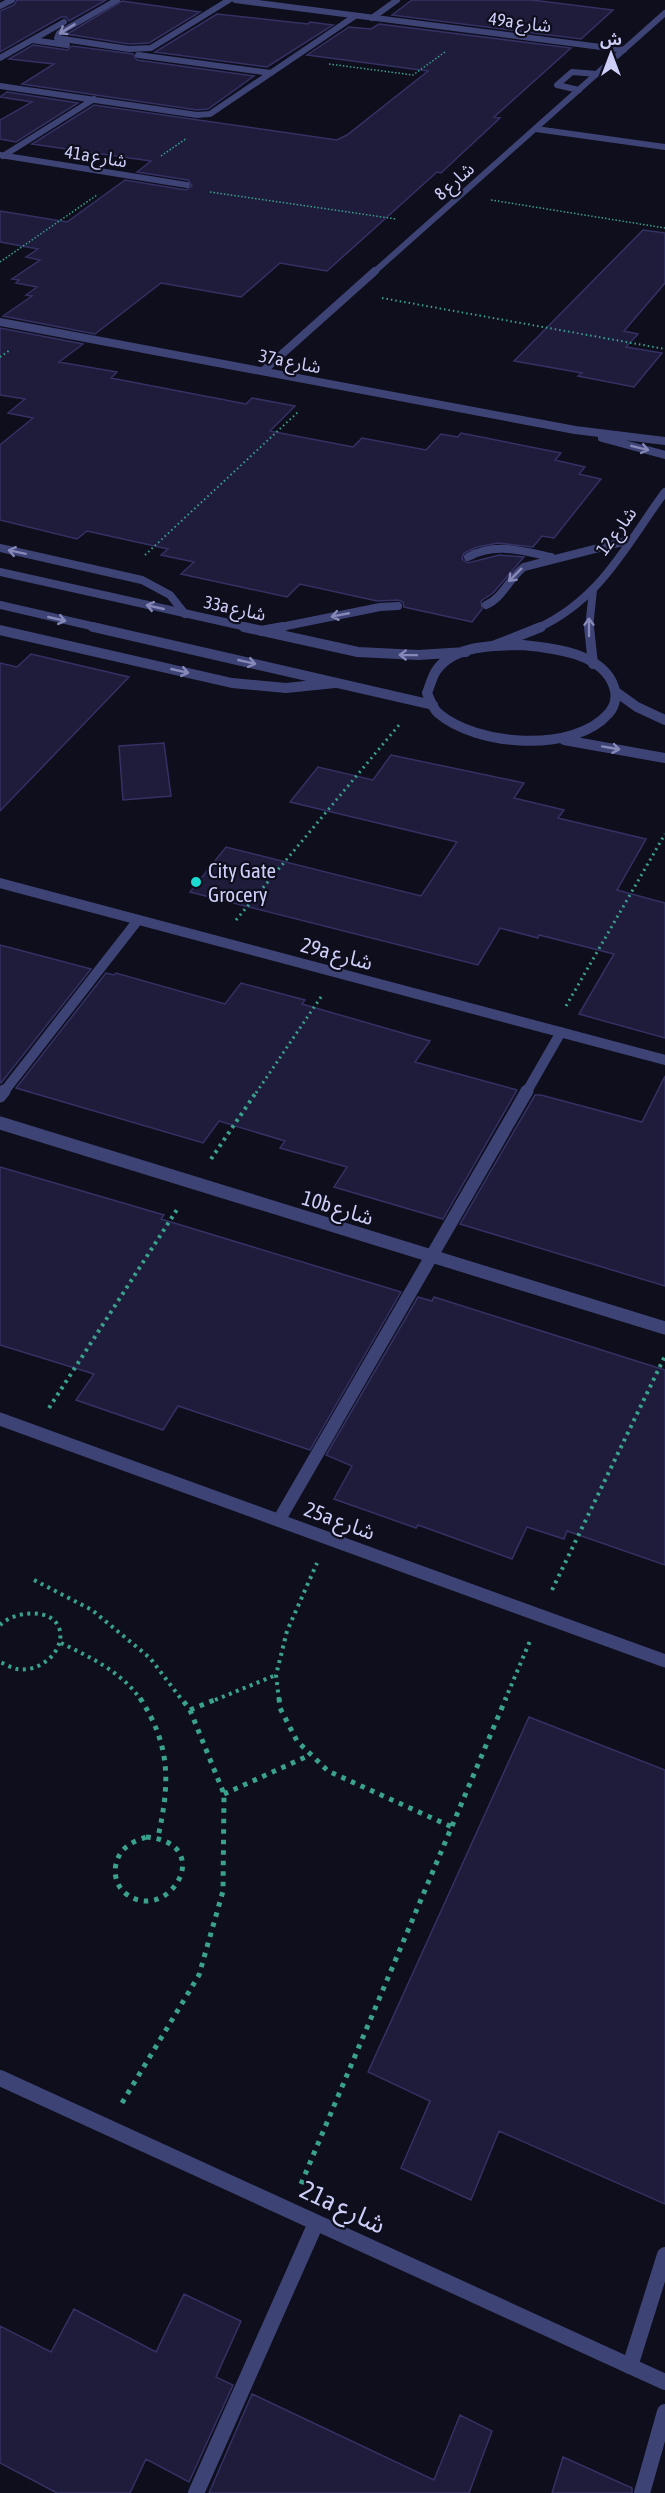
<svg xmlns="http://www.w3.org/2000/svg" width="665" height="2493" font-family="'Asap Condensed','Noto Sans Arabic',sans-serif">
	<rect width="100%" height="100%" fill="#0e0e1c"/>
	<path fill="#1e1c3a" stroke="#343164" stroke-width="1.5" d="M17,0h89l-37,21 -3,-4h-5l-61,35v-41l14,-6z
		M412,0h120l81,10 -32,29 -189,-24z
		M122,1l78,11 -51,31 -20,1 -62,-10z
		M217,14l91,10 2,-2 23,3 -66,42 -112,-15z
		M379,24l192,24 -77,69 6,1 -59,55 -4,-1 -110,99 -47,-8 -39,34 -80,-14 -66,51 -92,-18 29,-20 -6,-1 11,-8 -21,-4 3,-3 -7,-1 28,-19 -14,-3 12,-8 -38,-7v-31l67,11 58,-42 61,10 6,-4 -4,-6 -51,-8 14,-11 -119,-17 62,-39 243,35 10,-5 81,-64 -121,-16 42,-28 22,2z
		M33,45l34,5 5,-4 61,8 4,6 117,16 -46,33 -11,1 -175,-26 32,-20 -45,-5z
		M7,92l71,11 -62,39 -16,-3v-19l32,-18 -32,-5z
		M643,230l22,3v50l-41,48 14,3 -12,13 36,6 -28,34 -56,-11 4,-3 -68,-12z
		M0,328l83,16 -24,18 58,10 -6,6 135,26 6,-6 43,8 -25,25 83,16 9,-9 64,12 15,-16 17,3 3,-4 100,20 -6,7 30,7 -6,7 22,5 -47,59 -12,-2 -9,11 -35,-4 -21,4 -13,6 -2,6 6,4 31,-8 25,2 -31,36 -12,8 1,8 -10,13 -68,-15 -1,-5 -5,-2 -21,1 -77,-17 -13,13 -106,-23 13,-12 -33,-7 7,-6 -81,-18 -10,8 -77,-19v-75l33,-27 -25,-5 17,-14 -25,-4z
		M31,654l98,23 -129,134v-148l17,4z
		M164,743l7,53 -48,4 -4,-54z
		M391,755l133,28 -10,15 50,12 -6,8 88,21 -29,51 48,13v135l-86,-24 35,-60 -75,-19 -1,3 -38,-10 -22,37 -288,-73 36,-45 195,49 36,-54 -167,-40 28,-35 55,13z
		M0,945l91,24 -90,114h-1z
		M106,973l8,2 2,-2 109,31 16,-21 64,17 -3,4 128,37 -15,21 102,28 -74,129 -109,-32 13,-20 -67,-19 5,-7 -66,-20 -16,22 -187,-55z
		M665,1076v210l-205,-62 75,-129h6l101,27z
		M0,1167l164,48 -3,4 240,73 -91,158 -132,-44 -15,24 -87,-30 18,-26 -94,-29z
		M418,1297l14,4 2,-4 231,73v195l-98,-34 -3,8 -37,-12 -15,32 -94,-34 -2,3 -82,-29 18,-33 -26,-11z
		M529,1717l136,53v434l-166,-73 -28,69 -70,-32 29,-67 -62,-29z
		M184,2294l57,27 -25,56 17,8 -44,97 -43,-23 -16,34h-73l-57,-30v-137l51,26 23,-43 82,43z
		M252,2394l182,86 26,-65 32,16 -23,62h-260z
		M563,2457l69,31v5h-80z"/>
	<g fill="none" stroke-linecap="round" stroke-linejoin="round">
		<path stroke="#3aa18d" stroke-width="1.5" stroke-dasharray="1.5 2" stroke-linecap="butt" d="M329,64l84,11 32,-23
			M161,156l26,-18
			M210,192l186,27
			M491,200l174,28
			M0,262l97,-67"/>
		<path stroke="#3aa18d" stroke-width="2" stroke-dasharray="1.5 3" stroke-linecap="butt" d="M382,298l283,51
			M0,357l10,-7
			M145,555l153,-143"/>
		<path stroke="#3aa18d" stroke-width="3" stroke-dasharray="2 4" stroke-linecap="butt" d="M236,920l163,-195 -3,-1
			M566,1006l99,-172
			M256,1093l67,-99"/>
		<path stroke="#3aa18d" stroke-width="4" stroke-dasharray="3 4.5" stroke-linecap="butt" d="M211,1159l46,-68
			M49,1408l129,-200
			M34,1580l58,30 58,48 32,42
			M552,1590l113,-234
			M0,1625c14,-14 54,-19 60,6 4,22 -22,42 -43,38 -5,-1 -12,-5 -17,-7
			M61,1643c29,14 61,29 80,57
			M215,1700l61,-25
			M279,1700l-3,-25 11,-44 30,-68
			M505,1700l25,-59"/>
		<path stroke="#3aa18d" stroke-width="5" stroke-dasharray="4.5 6" stroke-linecap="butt" d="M140,1698c31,48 30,85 18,139
			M279,1698l1,10 17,33 31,30 124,56
			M190,1710l29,-12
			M224,1794l86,-39
			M146,1837c73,6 21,90 -21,56 -15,-13 -12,-38 4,-48 5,-4 12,-6 17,-8z
			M122,2103l77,-128 24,-84 1,-97 -34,-84 -9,-12
			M301,2184l205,-486"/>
		<path stroke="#3e4375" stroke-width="6" d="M117,0l-58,33 -2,5 72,11 22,-1 78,-48
			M0,6l12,-6
			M372,18l25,-18
			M32,40l35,5
			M138,55l133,18
			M0,58l64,-36
			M0,86l197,29 13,-1 145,-98
			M579,90l-22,-5 15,-13 25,2
			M536,129l129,18
			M3,156l91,-57"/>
		<path stroke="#3e4375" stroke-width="8" d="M0,548l142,32 28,15 15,19
			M468,557c27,-15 54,-6 83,0
			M486,605c17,-7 23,-27 38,-38l106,-27
			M276,628l104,-21 18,-1"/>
		<path stroke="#3e4375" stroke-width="10" d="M261,631l22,-4
			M3,1093l135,-173
			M526,1093l35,-61"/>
		<path stroke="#3e4375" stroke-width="13" d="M0,1096l4,-5
			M279,1520l248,-429"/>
		<path stroke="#3e4375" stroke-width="16" d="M630,2366l35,-111
			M196,2493l120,-270
			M642,2493l23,-81"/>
		<path stroke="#3e4375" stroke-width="6" d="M235,0l389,50
			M0,155l187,30
			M373,273l292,-260"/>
		<path stroke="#3e4375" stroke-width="8" d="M0,322l575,108 90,11
			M263,371l112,-100
			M602,438l63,17
			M538,628c64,-30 87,-82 127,-136
			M589,628l4,-38"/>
		<path stroke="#3e4375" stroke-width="10" d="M589,627l4,37
			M0,630l232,53 54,5 49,-5
			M493,646l48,-19
			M0,883l665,177"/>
		<path stroke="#3e4375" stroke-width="13" d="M0,1123l665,205
			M0,1419l665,242"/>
		<path stroke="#3e4375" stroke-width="16" d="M0,2078l665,304"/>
		<path stroke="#3e4375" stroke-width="8" d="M0,572l251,56
			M0,605l100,23"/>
		<path stroke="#3e4375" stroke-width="10" d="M93,627l340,78
			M244,627l114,25 60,3 48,-3
			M523,645c30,3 80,8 91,42 3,9 1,19 -5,26 -35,41 -133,33 -171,0 -5,-4 -8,-13 -11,-20 3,-7 5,-16 9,-22 17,-26 59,-26 87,-26z
			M616,692l21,15 28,13
			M564,740l101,18"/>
	</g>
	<defs><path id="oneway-shaft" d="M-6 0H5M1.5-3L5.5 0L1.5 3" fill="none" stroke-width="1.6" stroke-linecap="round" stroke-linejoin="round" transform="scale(1.5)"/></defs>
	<g stroke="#8689b7">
		<use href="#oneway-shaft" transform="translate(67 29) rotate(149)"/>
		<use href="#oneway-shaft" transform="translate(640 448) rotate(14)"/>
		<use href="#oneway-shaft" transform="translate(17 552) rotate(-168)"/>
		<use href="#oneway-shaft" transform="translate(515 575) rotate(135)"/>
		<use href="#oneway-shaft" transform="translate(155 607) rotate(-167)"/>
		<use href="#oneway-shaft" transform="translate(340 615) rotate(169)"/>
		<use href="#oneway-shaft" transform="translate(57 619) rotate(13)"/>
		<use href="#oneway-shaft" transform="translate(589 627) rotate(-90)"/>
		<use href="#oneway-shaft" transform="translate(408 655) rotate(-179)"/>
		<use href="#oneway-shaft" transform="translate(247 662) rotate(13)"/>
		<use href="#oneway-shaft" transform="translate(180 671) rotate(13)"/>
		<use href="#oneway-shaft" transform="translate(611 748) rotate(10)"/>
	</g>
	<circle fill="#1adad2" stroke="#0e0e1c" stroke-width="2" cx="196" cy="882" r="6"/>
	<g text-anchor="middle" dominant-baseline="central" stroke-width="4.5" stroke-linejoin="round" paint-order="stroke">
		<g font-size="18" fill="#cecff9" stroke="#0e0e1c">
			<text transform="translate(520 22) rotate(7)">49a شارع</text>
			<text transform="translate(96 156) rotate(9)">41a شارع</text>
			<text transform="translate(454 181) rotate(-42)">شارع 8</text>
			<text transform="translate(290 361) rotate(11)">37a شارع</text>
			<text transform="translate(616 531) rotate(-54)">شارع 12</text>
			<text transform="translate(235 608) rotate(12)">33a شارع</text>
		</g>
		<g font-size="21" fill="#cecff9" stroke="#0e0e1c" text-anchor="start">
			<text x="208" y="870">City Gate<tspan x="208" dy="24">Grocery</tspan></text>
		</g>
		<g font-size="21" fill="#cecff9" stroke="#0e0e1c">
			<text transform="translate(337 953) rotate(15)">29a شارع</text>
			<text transform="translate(338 1207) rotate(17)">10b شارع</text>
			<text transform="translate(340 1520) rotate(20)">25a شارع</text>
		</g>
		<g font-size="26" fill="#cecff9" stroke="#0e0e1c">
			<text transform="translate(343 2207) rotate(25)">21a شارع</text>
		</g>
	</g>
	<g transform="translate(611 54)" stroke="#0e0e1c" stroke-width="4.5" paint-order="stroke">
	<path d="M0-4.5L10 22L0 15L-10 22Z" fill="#cecff9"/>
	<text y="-9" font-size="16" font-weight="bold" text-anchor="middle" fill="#cecff9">ش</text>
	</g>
</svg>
